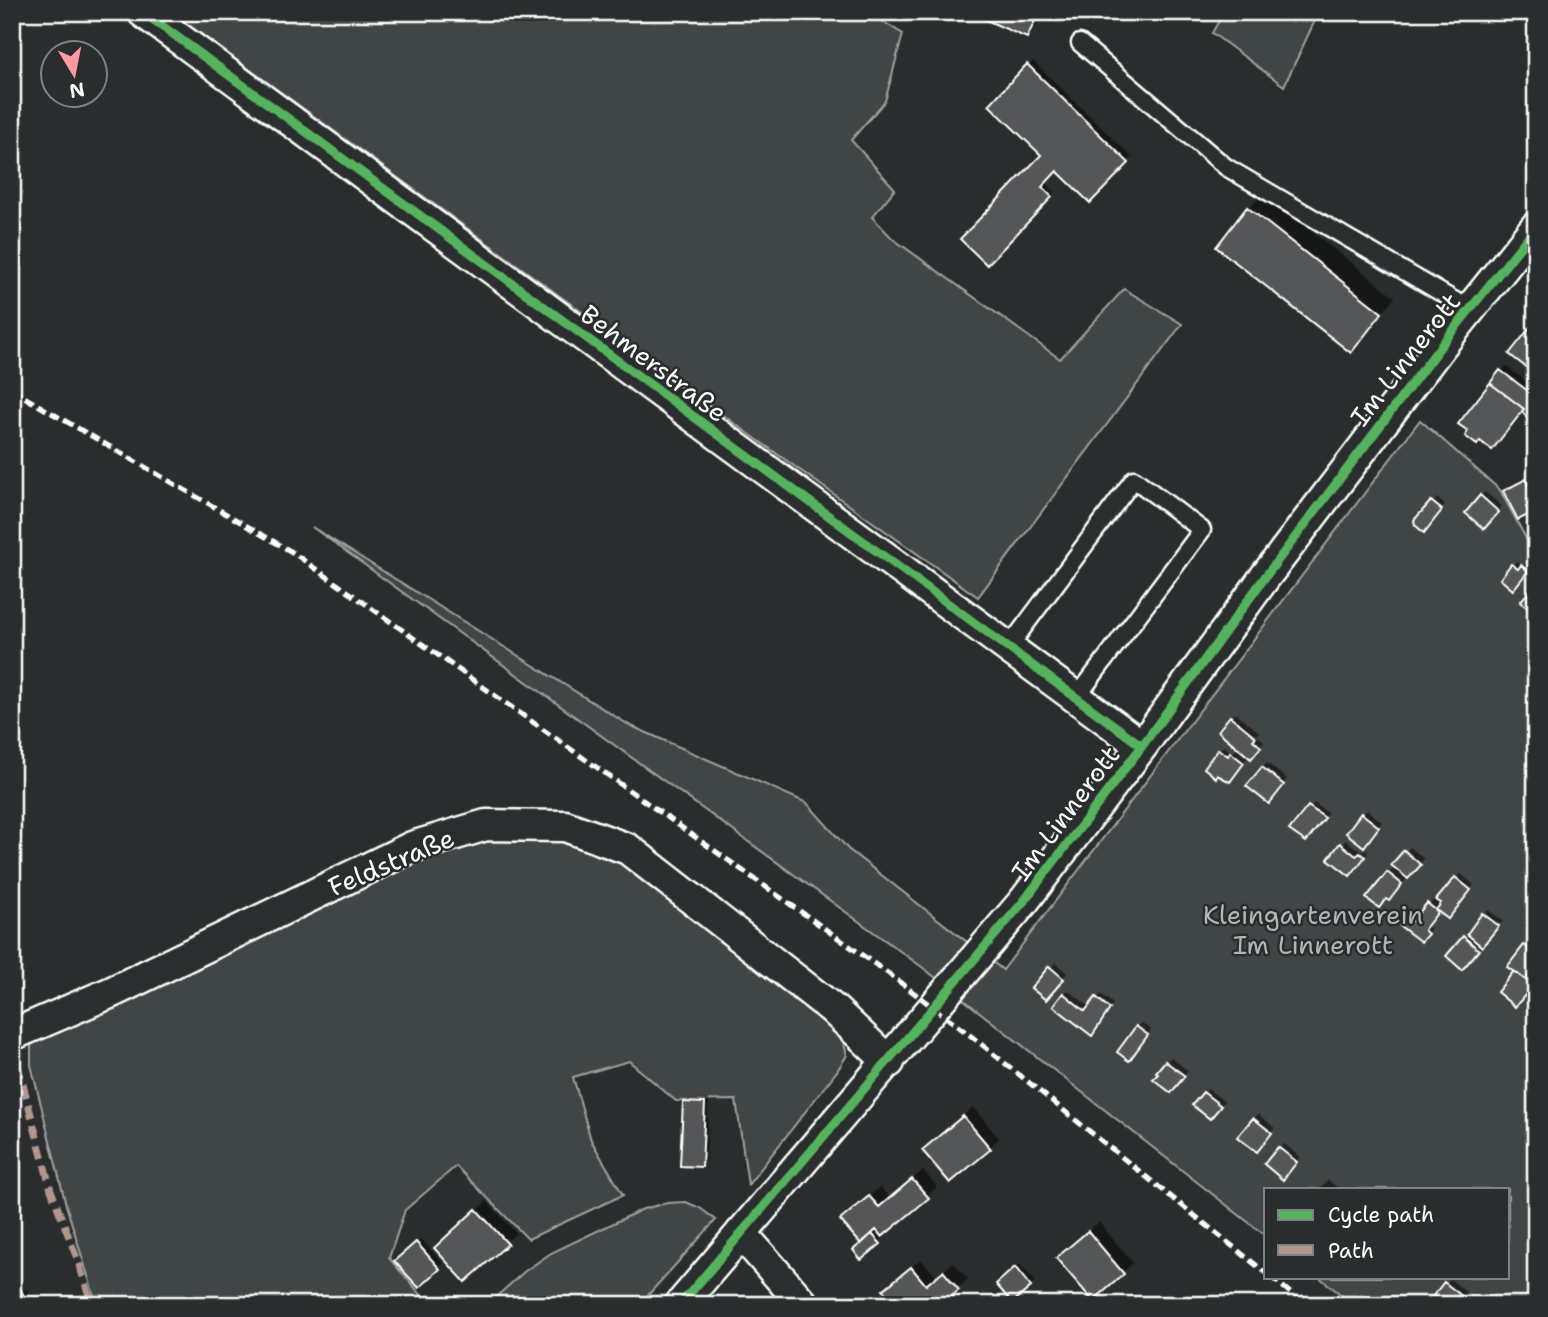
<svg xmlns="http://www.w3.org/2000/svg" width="1548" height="1317" font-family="'Shantell Sans',sans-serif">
	<rect width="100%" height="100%" fill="#2a2d2e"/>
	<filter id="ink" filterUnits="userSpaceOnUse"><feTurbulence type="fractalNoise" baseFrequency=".0143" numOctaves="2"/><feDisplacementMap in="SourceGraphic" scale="14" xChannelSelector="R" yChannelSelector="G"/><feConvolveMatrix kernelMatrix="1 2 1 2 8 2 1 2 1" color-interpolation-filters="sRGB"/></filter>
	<g filter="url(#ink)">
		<path fill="#414445" stroke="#a0a2a2" stroke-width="2" d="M171,12h696l36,22 -18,67 -34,39 44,49 -23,28 21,22 167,120 64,-70 58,35 -204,273 -240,-171z
			M1224,12h95l-35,74 -72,-53z
			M1420,420l80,70 36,67v748h-182l-35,-28h189v-88h-242v47l-344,-269 -610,-440 317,198 178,78 41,46 155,121z
			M566,835l69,30 126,97 74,69 9,13 3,11 -10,16 -89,114 -12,-85 -60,1 -47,-40 -56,16 18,63 32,55 -95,44 -72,-73 -51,44 -16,48 41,47h-333l-31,-100 -35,-140v-19l4,-10 317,-152 121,-46z
			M686,1202l14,6 16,12 -77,85h-152l38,-34 26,-18 92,-44 24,-6z"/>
		<path fill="#0007" d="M973,12h67l-13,24z
			M1033,61l99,96 -42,43 -33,-31 -12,12 10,11 -68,71 56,-108 -52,-50z
			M1263,193l132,104 -30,38 -15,15 -102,-141z
			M1506,366l30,23v41l-12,-19 -32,-28z
			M1531,476l5,9v14l-6,3 3,6 -4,5 -24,-22z
			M1485,492l17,14 -14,17 -7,-27z
			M1437,498l8,7 -17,21 -12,-5z
			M1517,561l6,5 4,-4 5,4 -15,17 -4,-18z
			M1236,713l23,19 -3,3 8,6 -9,11 -24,-35z
			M1224,746l9,7 3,-4 11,9 -12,17 -16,-25z
			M1267,763l20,16 -14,19 -25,-12z
			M1314,803l14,10 -18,23 -18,-6z
			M1367,810l15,12 -14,18 -6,-25z
			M1346,840l15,12 5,-2 2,2 -13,17 -13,-24z
			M1410,847l14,12 -31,35 -24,4 24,-30 10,9 3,-2 -12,-10z
			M1460,873l14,12 -22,27 -13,-2 -12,15 4,4 -10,11 -18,-14 10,-12 5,4 15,-18 8,6z
			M1488,910l15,11 -36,42 -3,-26 5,-4z
			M1530,942l6,4v19l-7,9 7,7 -17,19 -3,-29 -6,-5z
			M1055,963l12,10 -17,20 -17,-5z
			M1068,990l22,17 11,-13 12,10 -17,25 -32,-35z
			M1142,1023l9,7 -18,24 4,-27z
			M1171,1057l17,14 -13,15 -17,-14z
			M1208,1089l16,12 -10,12 -20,-8z
			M690,1099h19l-3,62 -4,4 -17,-62z
			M973,1107l26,31 -10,10 -55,-7z
			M1258,1114l17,14 -14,18 -21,-10z
			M1284,1144l16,13 -13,16 -7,-25z
			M923,1170l14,17 -55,48 2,3 -23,20 2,-15 -10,-33 27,-23 10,11z
			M1328,1180l11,9h-20z
			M487,1201l29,32 -10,9 -60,-4z
			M1099,1222l34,41 -40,35 -24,-50z
			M421,1239l22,24 -24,23 -22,-25z
			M921,1259l16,18 16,-15 15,17 -29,26 -44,-25z
			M1020,1264l15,17 -23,20 -9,-22z
			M1450,1279l16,13 -10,13 -10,-21z
			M27,1289l8,16h-23v-9z"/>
		<path fill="#555758" stroke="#fff" stroke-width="2" d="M968,12h71l-12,26z
			M1027,64l102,99 -39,40 -33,-32 -15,16 10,10 -65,68 -27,-26 81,-84 -52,-50z
			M1247,207l135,106 -31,40 -135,-106z
			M1536,320v55l-27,-21z
			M1500,370l36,27v35l-14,-21 2,-2 -34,-26z
			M1490,383l34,26 -32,41 -12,-9 -3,4 -12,-9 3,-5 -10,-7z
			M1526,479l10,22 -10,6 4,7 -12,6 -15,-29z
			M1480,495l19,17 -15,17 -19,-16z
			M1431,501l11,9 -18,23 -9,-8 -1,-5z
			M1511,564l7,5 3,-4 7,6 -15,19 -13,-11z
			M1535,584l1,1v29l-16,-12z
			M1230,716l26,21 -3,3 8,7 -10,12 -33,-28z
			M1218,749l10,7 2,-4 14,11 -14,19 -13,-7 -1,3 -12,-10z
			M1262,767l22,18 -15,19 -23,-18z
			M1308,806l17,12 -19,24 -17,-12z
			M1361,813l18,14 -15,20 -18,-14z
			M1340,843l16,13 4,-3 5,4 -15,19 -22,-17z
			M1404,850l17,15 -13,14 -17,-14z
			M1387,872l15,12 -13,17 -3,-2 -7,9 -13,-10z
			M1455,877l16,13 -23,29 -12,-9 5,-7 -5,-3z
			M1427,903l11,9 -14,18 4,4 -7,8 -21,-16 8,-9 4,4z
			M1482,913l17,13 -17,21 -15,-13z
			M1463,936l16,14 -17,20 -16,-14z
			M1524,945l12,9v13l-10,13 -19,-13z
			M1049,966l15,13 -18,21 -15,-12z
			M1514,971l19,15 -18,21 -18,-15z
			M1063,993l22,18 11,-14 14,12 -18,27 -39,-30z
			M1136,1026l12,9 -19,26 -12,-9z
			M1165,1061l20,15 -14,17 -18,-14 5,-5 -2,-2z
			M1203,1092l18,14 -11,13 -18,-14z
			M683,1102l22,1 -3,64 -22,-1z
			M963,1116l28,33 -41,34 -28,-33z
			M1253,1118l19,15 -15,19 -20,-15z
			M1278,1147l19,15 -14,18 -19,-16z
			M912,1179l17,19 -47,39 -6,-7 -15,14 -21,-24 29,-24 10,11z
			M476,1209l32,35 -43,38 -31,-34z
			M1088,1231l36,43 -31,27 -37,-43z
			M872,1234l9,10 -20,16 -8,-10z
			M416,1242l24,27 -21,19 -25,-27z
			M911,1267l15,18 17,-14 16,19 -17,15h-47l-12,-15z
			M1015,1267l16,20 -19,16 -16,-19z
			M1444,1282l19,15 -6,8h-14l-10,-9z
			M21,1290l7,15h-16v-11z"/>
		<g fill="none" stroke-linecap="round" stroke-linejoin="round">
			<g stroke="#fff" stroke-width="21">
				<path id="lane" d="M1080,43l146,124 243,142
					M1008,648l126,-169 68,51 -125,167"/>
			</g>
			<g stroke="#fff" stroke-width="35">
				<path id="street" d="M143,12l999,734
					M12,1035l100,-43 300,-145 74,-22 79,1 63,23 205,160 56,53
					M741,1233l63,72
					M680,1305l344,-404 118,-155 123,-169 178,-234 93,-116"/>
			</g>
			<use href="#lane" stroke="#2a2d2e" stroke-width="16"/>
			<use href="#street" stroke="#2a2d2e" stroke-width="30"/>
			<path stroke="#fff" stroke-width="5" stroke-dasharray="10 5" stroke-linecap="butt" d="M12,390l280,162 597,422 82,62 295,237
				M1271,1277l34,28"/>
			<path stroke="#b2968c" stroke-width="7" stroke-dasharray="14 7" stroke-linecap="butt" d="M12,1043l39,147 27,71 14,44"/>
			<g stroke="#2a2d2e" stroke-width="13">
				<path id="cycleway" d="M143,12l999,734
					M680,1305l344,-404 118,-155 123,-169 178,-234 93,-116"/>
			</g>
			<use href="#cycleway" stroke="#56b35d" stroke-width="9"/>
		</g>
	</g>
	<g text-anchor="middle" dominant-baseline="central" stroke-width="5" stroke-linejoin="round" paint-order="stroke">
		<g font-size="26" fill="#fff" stroke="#2a2d2e">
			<text transform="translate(1405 359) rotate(-52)">Im Linnerott</text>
			<text transform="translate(654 363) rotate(37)">Behmerstraße</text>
			<text transform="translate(1065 813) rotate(-53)">Im Linnerott</text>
			<text transform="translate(391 862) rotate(-23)">Feldstraße</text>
		</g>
		<g font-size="26" fill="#b3b4b5" stroke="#2a2d2e">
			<text x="1313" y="914">Kleingartenverein<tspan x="1313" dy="30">Im Linnerott</tspan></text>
		</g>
	</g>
	<rect width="1548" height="1317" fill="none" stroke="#2a2d2e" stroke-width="42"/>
	<rect x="21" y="21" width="1506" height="1275" fill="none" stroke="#fff" stroke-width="2.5" filter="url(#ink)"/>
	<rect x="1264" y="1188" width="245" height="91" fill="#2a2d2e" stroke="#7f8182" stroke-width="2"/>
	<rect x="1278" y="1210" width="35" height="10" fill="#56b35d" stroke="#7f8182" stroke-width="2"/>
	<text x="1328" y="1222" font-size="21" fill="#ffffff">Cycle path</text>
	<rect x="1278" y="1245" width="35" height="10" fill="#b2968c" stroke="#7f8182" stroke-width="2"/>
	<text x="1328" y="1258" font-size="21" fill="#ffffff">Path</text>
	<g transform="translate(74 74) rotate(170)"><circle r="33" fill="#2a2d2e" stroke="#7f8182" stroke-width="2"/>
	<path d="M0-5L12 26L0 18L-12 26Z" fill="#ff9aa2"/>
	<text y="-10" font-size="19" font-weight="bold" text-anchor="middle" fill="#ffffff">N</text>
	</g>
</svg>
